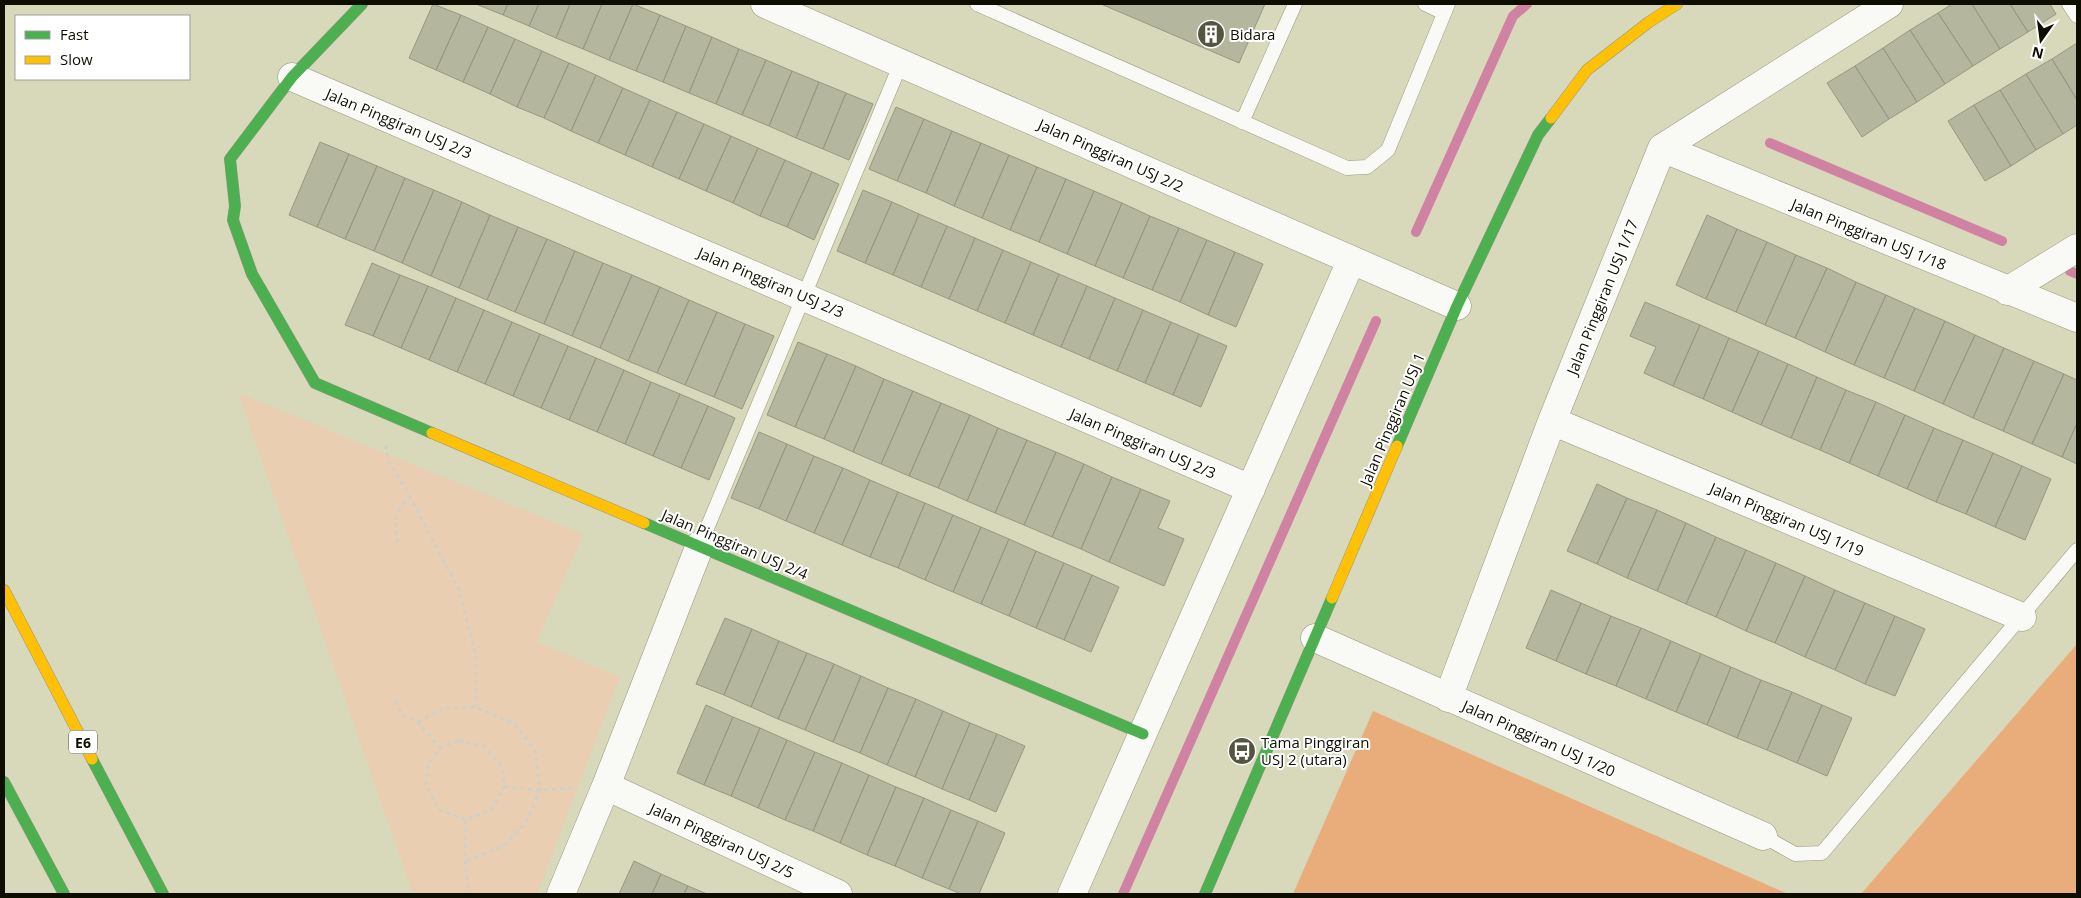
<svg xmlns="http://www.w3.org/2000/svg" width="2081" height="898" font-family="'Open Sans',sans-serif">
	<rect width="100%" height="100%" fill="#d8d8bb"/>
	<path fill="#eaceb1" d="M238,393l345,141 -46,108 83,35 -83,217h-124z"/>
	<path fill="#e9ac7b" d="M2077,644v250h-216z
		M1373,711l415,183h-495z"/>
	<g fill="none" stroke-linecap="round" stroke-linejoin="round">
		<path stroke="#d082a3" stroke-width="10" d="M1770,143l232,98
			M1416,232l97,-216 14,-12
			M2070,271l7,3
			M1123,894l253,-573"/>
	</g>
	<path fill="#b5b69e" stroke="#989882" d="M433,4l28,11 -25,55 -27,-12z
		M476,4h32l-5,11z
		M508,4h31l-10,22 -26,-11z
		M539,4h31l-14,34 -27,-12z
		M570,4h32l-19,45 -27,-11z
		M602,4h31l-24,56 -26,-11z
		M633,4l27,11 -24,56 -27,-11z
		M1101,4h164l-26,59z
		M1952,4h20l28,45 -27,17 -35,-53z
		M1972,4h38l18,28 -28,17z
		M2010,4h40l6,10 -28,18z
		M1938,13l35,53 -28,18 -35,-54z
		M461,15l27,12 -25,55 -27,-12z
		M660,15l26,11 -23,56 -27,-11z
		M686,26l26,11 -23,56 -26,-11z
		M488,27l27,12 -25,55 -27,-12z
		M1910,30l35,54 -28,18 -34,-54z
		M712,37l27,12 -23,55 -27,-11z
		M515,39l27,12 -25,56 -27,-13z
		M2077,43v57l-25,-41z
		M1883,48l34,54 -28,17 -34,-53z
		M739,49l27,11 -24,55 -26,-11z
		M542,51l27,12 -25,55 -27,-11z
		M2052,59l25,41v25l-14,9 -37,-60z
		M766,60l26,11 -23,55 -27,-11z
		M569,63l27,12 -25,56 -27,-13z
		M1855,66l34,53 -27,18 -35,-54z
		M792,71l27,11 -23,56 -27,-12z
		M2026,74l37,60 -27,16 -36,-60z
		M596,75l27,13 -25,55 -27,-12z
		M819,82l27,11 -23,56 -27,-11z
		M623,88l27,12 -25,55 -27,-12z
		M2000,90l36,60 -25,16 -37,-61z
		M846,93l27,11 -24,56 -26,-11z
		M650,100l27,12 -25,55 -27,-12z
		M1974,105l37,61 -26,15 -37,-60z
		M896,107l28,12 -27,62 -28,-12z
		M677,112l27,12 -25,55 -27,-12z
		M924,119l28,12 -26,62 -29,-12z
		M704,124l27,12 -25,55 -27,-12z
		M952,131l29,12 -27,63 -28,-13z
		M731,136l27,12 -25,55 -27,-12z
		M320,142l29,12 -32,73 -28,-12z
		M981,143l28,12 -27,63 -28,-12z
		M758,148l27,12 -25,56 -27,-13z
		M349,154l28,12 -32,73 -28,-12z
		M1009,155l28,12 -27,63 -28,-12z
		M785,160l27,12 -25,55 -27,-11z
		M377,166l28,12 -31,73 -29,-12z
		M1037,167l29,12 -27,63 -29,-12z
		M812,172l27,12 -25,56 -27,-13z
		M405,178l29,12 -32,73 -28,-12z
		M1066,179l28,12 -27,63 -28,-12z
		M434,190l28,12 -31,74 -29,-13z
		M863,190l29,12 -27,61 -28,-12z
		M1094,191l28,12 -27,63 -28,-12z
		M462,202l28,13 -31,73 -28,-12z
		M892,202l27,12 -26,61 -28,-12z
		M1122,203l28,13 -27,62 -28,-12z
		M919,214l28,12 -26,61 -28,-12z
		M490,215l28,12 -31,73 -28,-12z
		M1707,215l30,14 -31,70 -30,-14z
		M1150,216l29,12 -27,62 -29,-12z
		M947,226l28,12 -26,61 -28,-12z
		M518,227l29,12 -32,73 -28,-12z
		M1179,228l28,12 -27,62 -28,-12z
		M1737,229l30,13 -31,70 -30,-13z
		M975,238l28,12 -26,61 -28,-12z
		M547,239l28,12 -31,73 -29,-12z
		M1207,240l28,12 -27,63 -28,-13z
		M1767,242l29,13 -31,70 -29,-13z
		M1003,250l28,12 -26,61 -28,-12z
		M575,251l28,12 -31,73 -28,-12z
		M1235,252l28,12 -27,63 -28,-12z
		M1796,255l31,13 -32,70 -30,-13z
		M1031,262l28,12 -26,61 -28,-12z
		M372,263l28,12 -27,61 -28,-11z
		M603,263l29,12 -32,73 -28,-12z
		M1827,268l29,14 -31,70 -30,-14z
		M1059,274l28,12 -26,61 -28,-12z
		M400,275l28,11 -27,62 -28,-12z
		M632,275l28,12 -32,74 -28,-13z
		M1856,282l30,13 -32,70 -29,-13z
		M428,286l28,12 -27,62 -28,-12z
		M1087,286l28,12 -26,61 -28,-12z
		M660,287l29,13 -32,73 -29,-12z
		M1886,295l29,13 -31,70 -30,-13z
		M456,298l28,12 -27,62 -28,-12z
		M1115,298l28,12 -26,61 -28,-12z
		M689,300l28,12 -32,73 -28,-12z
		M1645,302l55,23 -27,61 -29,-13 12,-26 -26,-11z
		M1915,308l30,13 -31,70 -30,-13z
		M484,310l28,12 -27,62 -28,-12z
		M1143,310l28,12 -26,61 -28,-12z
		M717,312l28,12 -31,73 -29,-12z
		M1945,321l30,14 -32,69 -29,-13z
		M512,322l28,12 -27,62 -28,-12z
		M1171,322l28,12 -26,61 -28,-12z
		M745,324l29,12 -32,73 -28,-12z
		M1700,325l29,13 -26,61 -30,-13z
		M540,334l28,12 -27,62 -28,-12z
		M1199,334l28,12 -26,61 -28,-12z
		M1975,335l29,13 -31,70 -30,-14z
		M1729,338l30,13 -27,61 -29,-13z
		M798,342l29,12 -32,73 -28,-12z
		M568,346l28,12 -27,62 -28,-12z
		M2004,348l30,13 -31,70 -30,-13z
		M1759,351l29,13 -27,61 -29,-13z
		M827,354l29,12 -32,73 -29,-12z
		M596,358l28,12 -27,62 -28,-12z
		M2034,361l30,13 -32,70 -29,-13z
		M1788,364l29,13 -26,61 -30,-13z
		M856,366l28,13 -31,73 -29,-13z
		M624,370l27,12 -26,62 -28,-12z
		M2064,374l13,6v43l-15,34 -30,-13z
		M1817,377l29,13 -26,60 -29,-12z
		M884,379l29,12 -32,73 -28,-12z
		M651,382l29,12 -27,62 -28,-12z
		M1846,390l30,12 -27,61 -29,-13z
		M913,391l28,12 -32,73 -28,-12z
		M680,394l28,12 -27,62 -28,-12z
		M1876,402l29,13 -27,61 -29,-13z
		M941,403l29,12 -32,73 -29,-12z
		M708,406l27,12 -26,62 -28,-12z
		M970,415l28,13 -31,73 -29,-13z
		M1905,415l29,13 -27,61 -29,-13z
		M2077,423v41l-15,-7z
		M998,428l29,12 -32,73 -28,-12z
		M1934,428l29,12 -27,62 -29,-13z
		M759,432l28,12 -28,65 -28,-11z
		M1027,440l29,12 -32,73 -29,-12z
		M1963,440l30,13 -27,61 -30,-12z
		M787,444l27,12 -28,65 -27,-12z
		M1056,452l28,12 -32,73 -28,-12z
		M1993,453l29,13 -27,61 -29,-13z
		M814,456l29,12 -29,65 -28,-12z
		M1084,464l28,13 -31,72 -29,-12z
		M2022,466l29,13 -26,61 -30,-13z
		M843,468l27,12 -28,65 -28,-12z
		M1112,477l29,12 -32,73 -28,-13z
		M870,480l28,12 -28,65 -28,-12z
		M1597,484l30,14 -30,66 -30,-13z
		M1141,489l29,12 -12,27 26,11 -20,47 -55,-24z
		M898,492l27,11 -27,65 -28,-11z
		M1627,498l30,12 -30,68 -30,-14z
		M925,503l28,12 -28,65 -27,-12z
		M1657,510l29,13 -29,68 -30,-13z
		M953,515l28,12 -28,65 -28,-12z
		M1686,523l30,14 -30,67 -29,-13z
		M981,527l28,12 -28,65 -28,-12z
		M1716,537l30,13 -30,67 -30,-13z
		M1009,539l27,12 -27,65 -28,-12z
		M1746,550l30,13 -30,68 -30,-14z
		M1036,551l28,12 -28,65 -27,-12z
		M1064,563l28,12 -28,65 -28,-12z
		M1776,563l29,13 -30,67 -29,-12z
		M1092,575l27,12 -28,65 -27,-12z
		M1805,576l30,14 -30,67 -30,-14z
		M1551,590l30,13 -25,58 -30,-13z
		M1835,590l30,13 -30,67 -30,-13z
		M1581,603l30,13 -25,58 -30,-13z
		M1865,603l30,13 -30,68 -30,-14z
		M1611,616l30,12 -25,58 -30,-12z
		M1895,616l30,13 -30,67 -30,-12z
		M725,618l27,11 -28,66 -28,-11z
		M1641,628l30,13 -25,58 -30,-13z
		M752,629l27,12 -28,66 -27,-12z
		M779,641l28,12 -29,66 -27,-12z
		M1671,641l30,13 -25,58 -30,-13z
		M807,653l27,11 -29,66 -27,-11z
		M1701,654l30,13 -24,58 -31,-13z
		M834,664l27,12 -28,66 -28,-12z
		M1731,667l30,13 -24,58 -30,-13z
		M861,676l27,12 -28,65 -27,-11z
		M1761,680l31,12 -25,58 -30,-12z
		M888,688l28,11 -29,66 -27,-12z
		M1792,692l30,13 -25,58 -30,-13z
		M916,699l27,12 -28,66 -28,-12z
		M706,705l27,12 -29,68 -27,-12z
		M1822,705l30,13 -25,58 -30,-13z
		M943,711l27,12 -28,66 -27,-12z
		M733,717l27,11 -29,68 -27,-11z
		M970,723l27,11 -28,66 -27,-11z
		M760,728l27,12 -29,68 -27,-12z
		M997,734l28,12 -29,66 -27,-12z
		M787,740l28,12 -30,68 -27,-12z
		M815,752l27,11 -29,68 -28,-11z
		M842,763l27,12 -29,68 -27,-12z
		M869,775l27,12 -29,68 -27,-12z
		M896,787l28,11 -29,68 -28,-11z
		M924,798l27,12 -29,68 -27,-12z
		M951,810l27,11 -29,68 -27,-11z
		M978,821l27,12 -26,61h-18l-12,-5z
		M634,861l27,13 -9,20h-33z
		M661,874l27,12 -4,8h-32z
		M688,886l19,8h-23z"/>
	<g fill="none" stroke-linecap="round" stroke-linejoin="round">
		<g stroke="#96967f" stroke-width="15">
			<path id="lane" d="M977,4l370,164 20,-1 21,-17 60,-146
				M1425,4l19,9
				M2069,4l8,12
				M1242,122l53,-118
				M700,545l201,-482
				M1763,836l32,18 27,-1 255,-303"/>
		</g>
		<g stroke="#96967f" stroke-width="29">
			<path id="street" d="M765,4l692,302
				M292,77l959,412
				M1662,148l415,170
				M2007,291l70,-43
				M1552,421l470,196
				M1315,638l448,198
				M1448,698l104,-277 110,-273 227,-144
				M606,786l232,108
				M561,894l45,-108 94,-241
				M1072,894l279,-633"/>
		</g>
		<g stroke="#96967f" stroke-width="12">
			<path id="fast" d="M362,4l-70,73 -62,82 5,47 -2,14 19,54 63,109 117,50
				M1397,446l60,-140 81,-171 13,-17
				M644,523l499,211
				M92,759l71,135
				M4,782l60,112
				M1205,894l127,-296"/>
		</g>
		<g stroke="#96967f" stroke-width="12">
			<path id="slow" d="M1551,118l36,-48 62,-48 28,-18
				M432,433l212,90
				M4,590l88,169
				M1332,598l65,-152"/>
		</g>
		<path stroke="#d0d0c7" stroke-width="3" stroke-dasharray="4 4" stroke-linecap="butt" d="M386,445l2,15 22,37 49,93 18,70 -2,47
			M398,543c-4,-21 -4,-31 12,-46
			M396,701l5,13 17,8 22,26
			M418,722l26,-14 31,-1 40,17 21,29 4,37 -14,33 -24,24 -37,14
			M459,741l25,5 19,22 1,19 -13,23 -25,10 -28,-11 -12,-25 2,-18 12,-18z
			M504,787l36,3 33,-2
			M466,820l-1,41 4,33"/>
		<use href="#lane" stroke="#f9f9f5" stroke-width="14"/>
		<use href="#street" stroke="#f9f9f5" stroke-width="28"/>
		<use href="#fast" stroke="#4caf50" stroke-width="11"/>
		<use href="#slow" stroke="#ffc107" stroke-width="11"/>
	</g>
	<defs>
		<g id="building-disc" transform="scale(1.4375)"><circle r="9.5" fill="#555541" stroke="#fff"/><path d="M-4-6H4V6H1V3H-1V6H-4ZM-2.5-4.3h1.7v1.8h-1.7ZM.8-4.3h1.7v1.8H.8ZM-2.5-1h1.7V.8h-1.7ZM.8-1h1.7V.8H.8Z" fill="#fff"/></g>
		<g id="bus-disc" transform="scale(1.4375)"><circle r="9.5" fill="#555541" stroke="#fff"/><path d="M-5-6H5V4H4V6H2V4H-2V6H-4V4H-5ZM-3.5-4V0h7V-4ZM-3.5 1.2v1.5H-2V1.2ZM2 1.2v1.5H3.5V1.2Z" fill="#fff"/></g>
	</defs>
	<g fill-rule="evenodd">
		<use href="#building-disc" x="1211" y="34"/>
		<use href="#bus-disc" x="1242" y="751"/>
	</g>
	<g text-anchor="middle" dominant-baseline="central" stroke-width="4" stroke-linejoin="round" paint-order="stroke">
		<rect fill="#fff" stroke="#56564c" stroke-width="1" x="69" y="730.5" width="28" height="23" rx="4"/>
		<g font-size="14" font-weight="bold" fill="#0e0e00">
			<text x="83" y="742">E6</text>
		</g>
		<g font-size="15" fill="#0e0e00" stroke="#fff" text-anchor="start">
			<text x="1230" y="34">Bidara</text>
			<text x="1261" y="742">Tama Pinggiran<tspan x="1261" dy="17">USJ 2 (utara)</tspan></text>
		</g>
		<g font-size="15" fill="#0e0e00" stroke="#fff">
			<text transform="translate(399 123) rotate(23)">Jalan Pinggiran USJ 2/3</text>
			<text transform="translate(1111 155) rotate(24)">Jalan Pinggiran USJ 2/2</text>
			<text transform="translate(1869 234) rotate(22)">Jalan Pinggiran USJ 1/18</text>
			<text transform="translate(771 282) rotate(23)">Jalan Pinggiran USJ 2/3</text>
			<text transform="translate(1602 297) rotate(-68)">Jalan Pinggiran USJ 1/17</text>
			<text transform="translate(1392 419) rotate(-67)">Jalan Pinggiran USJ 1</text>
			<text transform="translate(1143 443) rotate(23)">Jalan Pinggiran USJ 2/3</text>
			<text transform="translate(1787 519) rotate(23)">Jalan Pinggiran USJ 1/19</text>
			<text transform="translate(735 544) rotate(23)">Jalan Pinggiran USJ 2/4</text>
			<text transform="translate(1539 738) rotate(24)">Jalan Pinggiran USJ 1/20</text>
			<text transform="translate(722 840) rotate(25)">Jalan Pinggiran USJ 2/5</text>
		</g>
	</g>
	<rect width="2081" height="898" fill="none" stroke="#0e0e00" stroke-width="10"/>
	<rect x="15" y="15" width="175" height="65" fill="#ffffff" stroke="#9f9f99"/>
	<rect x="25" y="31" width="25" height="8" fill="#4caf50" stroke="#9f9f99"/>
	<text x="60" y="40" font-size="15" fill="#0e0e00">Fast</text>
	<rect x="25" y="56" width="25" height="8" fill="#ffc107" stroke="#9f9f99"/>
	<text x="60" y="65" font-size="15" fill="#0e0e00">Slow</text>
	<g transform="translate(2041 40) rotate(194)" stroke="#ffffff" stroke-width="4" paint-order="stroke">
	<path d="M0-4L9 19L0 12L-9 19Z" fill="#0e0e00"/>
	<text y="-8" font-size="14" font-weight="bold" text-anchor="middle" fill="#0e0e00">N</text>
	</g>
</svg>
